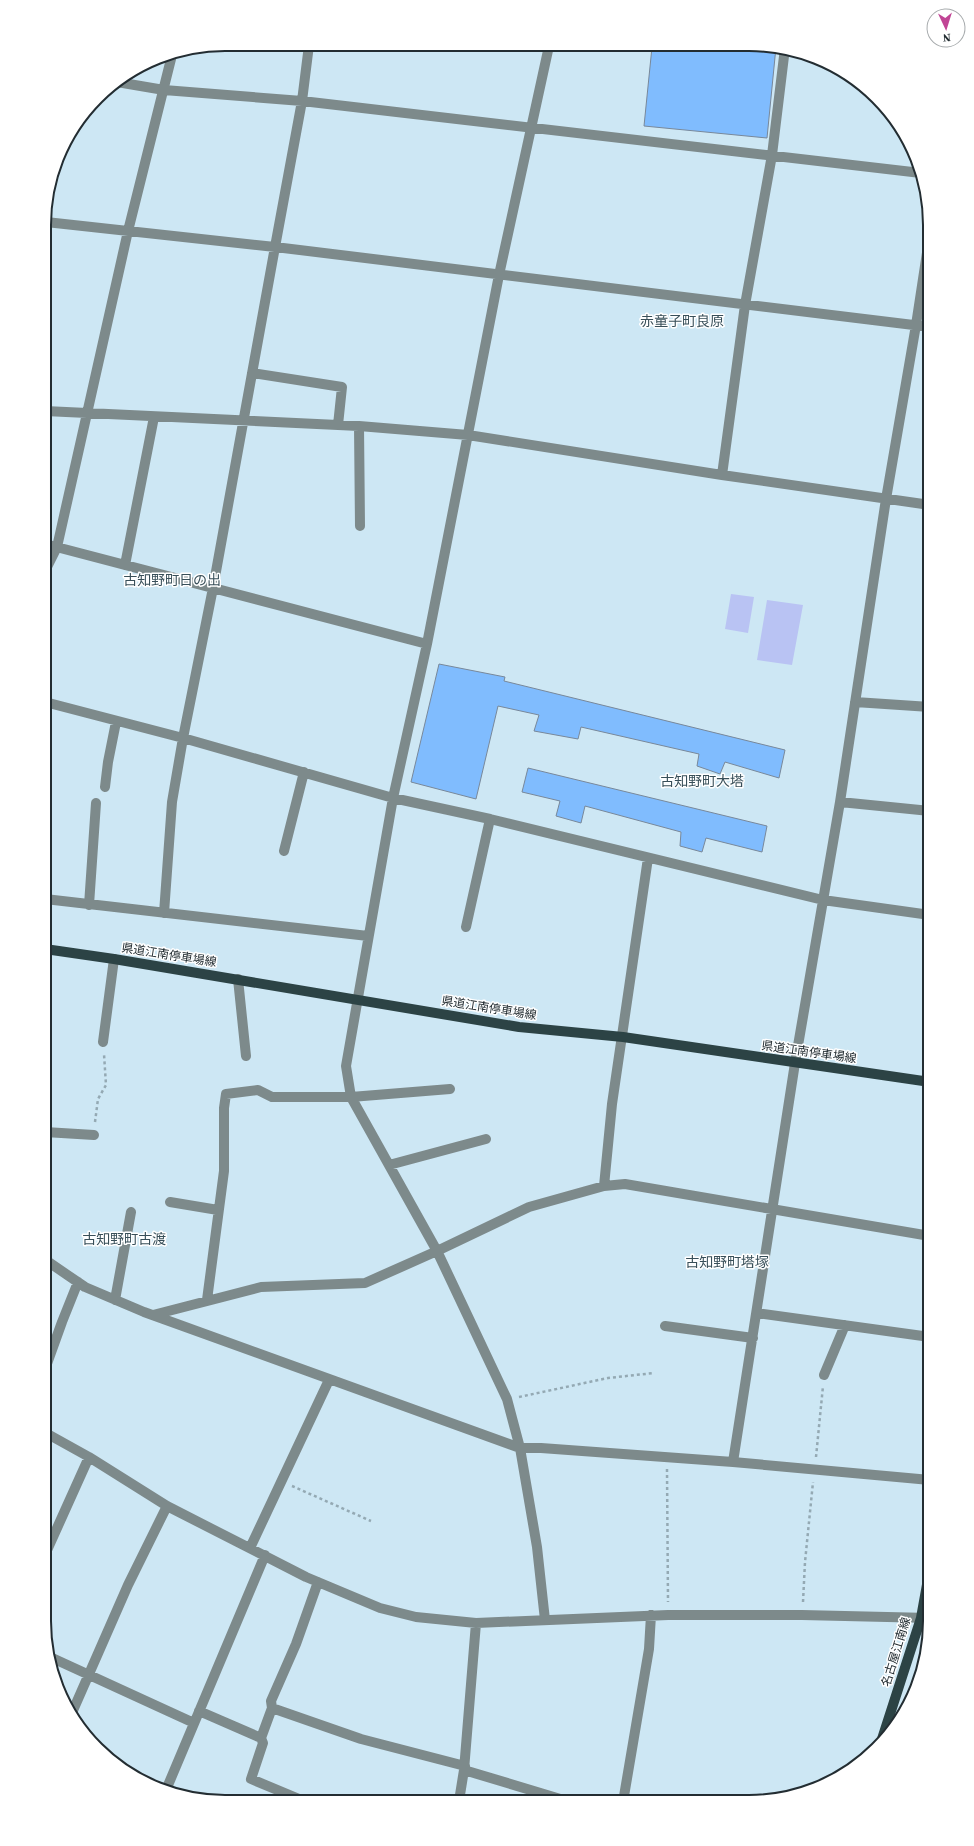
<svg xmlns="http://www.w3.org/2000/svg" width="974" height="1846" font-family="'Source Serif 4','Noto Sans JP',serif">
	<rect width="100%" height="100%" fill="#cde7f4"/>
	<path fill="#b9c3f3" d="M731,594l23,3 -6,36 -23,-4z
		M767,600l36,5 -11,60 -35,-5z"/>
	<path fill="#80bcfe" stroke="#78889a" d="M652,47h124l-9,91 -123,-12z
		M439,664l66,13 -1,4 281,69 -6,28 -54,-16 -5,12 -23,-8 2,-12 -118,-27 -3,12 -44,-8 5,-16 -41,-9 -22,93 -65,-17z
		M528,768l239,58 -5,26 -56,-14 -4,14 -22,-6 1,-14 -96,-26 -4,17 -25,-7 4,-15 -38,-9z"/>
	<g fill="none" stroke-linecap="round" stroke-linejoin="round">
		<path stroke="#94a9b3" stroke-width="2.5" stroke-dasharray="3 3" stroke-linecap="butt" d="M95,1122l3,-23 8,-14 -2,-31
			M519,1397l89,-19 46,-5
			M816,1457l7,-71
			M667,1469l1,133
			M292,1486l79,35
			M803,1602l2,-40 8,-80"/>
		<path stroke="#7d8a8b" stroke-width="10" d="M117,82l47,8 138,11 619,72
			M46,222l229,25 655,80
			M252,373l90,14 -4,38
			M45,411l314,15 109,9 254,40 208,30
			M359,426l1,100
			M722,475l23,-170 27,-150 13,-107
			M45,544l382,100
			M125,565l29,-148
			M45,571l12,-24 71,-316 44,-176
			M45,702l138,36 210,60 97,21 333,81 107,15
			M855,702l75,5
			M105,787l3,-25 8,-40
			M840,802l90,9
			M284,851l20,-79
			M45,899l323,37
			M89,905l7,-102
			M164,913l8,-111 11,-64 30,-150 62,-341 27,-146 7,-56
			M466,927l24,-108
			M238,979l8,77
			M103,1042l11,-83
			M45,1132l49,3
			M389,1165l97,-26
			M604,1186l8,-82 36,-246
			M170,1202l48,8
			M44,1259l41,28 59,25 376,136h21l192,14 197,18
			M115,1300l16,-88
			M207,1300l17,-129v-63l2,-14 32,-4 14,7h79l99,-8
			M757,1313l173,24
			M153,1315l108,-28 104,-4 72,-32 92,-44 75,-21 21,-2 305,52
			M665,1326l88,12
			M44,1372l18,-50 16,-40
			M824,1375l21,-50
			M44,1432l45,25 78,49 139,71 74,31 36,9 60,6 192,-8h134l128,3
			M733,1462l62,-399 45,-261 46,-303 30,-174 14,-92
			M250,1548l79,-168
			M44,1557l45,-100
			M545,1620l-8,-73 -17,-99 -13,-49 -70,-148 -86,-154 -5,-31 47,-268 34,-154 72,-369 50,-229
			M50,1657l144,66
			M272,1708l-1,-7 25,-57 22,-62
			M199,1711l62,27 11,-30 89,31 104,27
			M71,1715l57,-130 39,-79
			M261,1738l2,5 -12,36 53,22
			M464,1770l103,31
			M166,1790l99,-235
			M459,1801l5,-31 12,-147
			M623,1802l26,-153 2,-34"/>
		<path stroke="#2c4345" stroke-width="10" d="M45,949l69,10 405,68 104,10 307,45
			M881,1742l40,-124 9,-50"/>
	</g>
	<g text-anchor="middle" dominant-baseline="central" stroke-width="3" stroke-linejoin="round" paint-order="stroke">
		<g font-size="12" fill="#232d32" stroke="#fff">
			<text transform="translate(169 955) rotate(9)">県道江南停車場線</text>
			<text transform="translate(489 1008) rotate(9)">県道江南停車場線</text>
			<text transform="translate(809 1052) rotate(8)">県道江南停車場線</text>
			<text transform="translate(896 1652) rotate(-73)">名古屋江南線</text>
		</g>
		<g font-size="14" fill="#384f59" stroke="#fff">
			<text x="682" y="321">赤童子町良原</text>
			<text x="172" y="580">古知野町日の出</text>
			<text x="702" y="781">古知野町大塔</text>
			<text x="124" y="1239">古知野町古渡</text>
			<text x="727" y="1262">古知野町塔塚</text>
		</g>
	</g>
	<path d="M0 0H974V1846H0ZM225 51H749A174 174 0 0 1 923 225V1621A174 174 0 0 1 749 1795H225A174 174 0 0 1 51 1621V225A174 174 0 0 1 225 51Z" fill="#fff" fill-rule="evenodd"/>
	<path fill="none" stroke="#232d32" stroke-width="2" d="M225 51H749A174 174 0 0 1 923 225V1621A174 174 0 0 1 749 1795H225A174 174 0 0 1 51 1621V225A174 174 0 0 1 225 51Z"/>
	<g transform="translate(946 28) rotate(176)"><circle r="19" fill="#ffffff" stroke="#a7abad"/>
	<path d="M0-3L7 15L0 10L-7 15Z" fill="#c14595"/>
	<text y="-6" font-size="11" font-weight="bold" text-anchor="middle" fill="#232d32">N</text>
	</g>
</svg>
